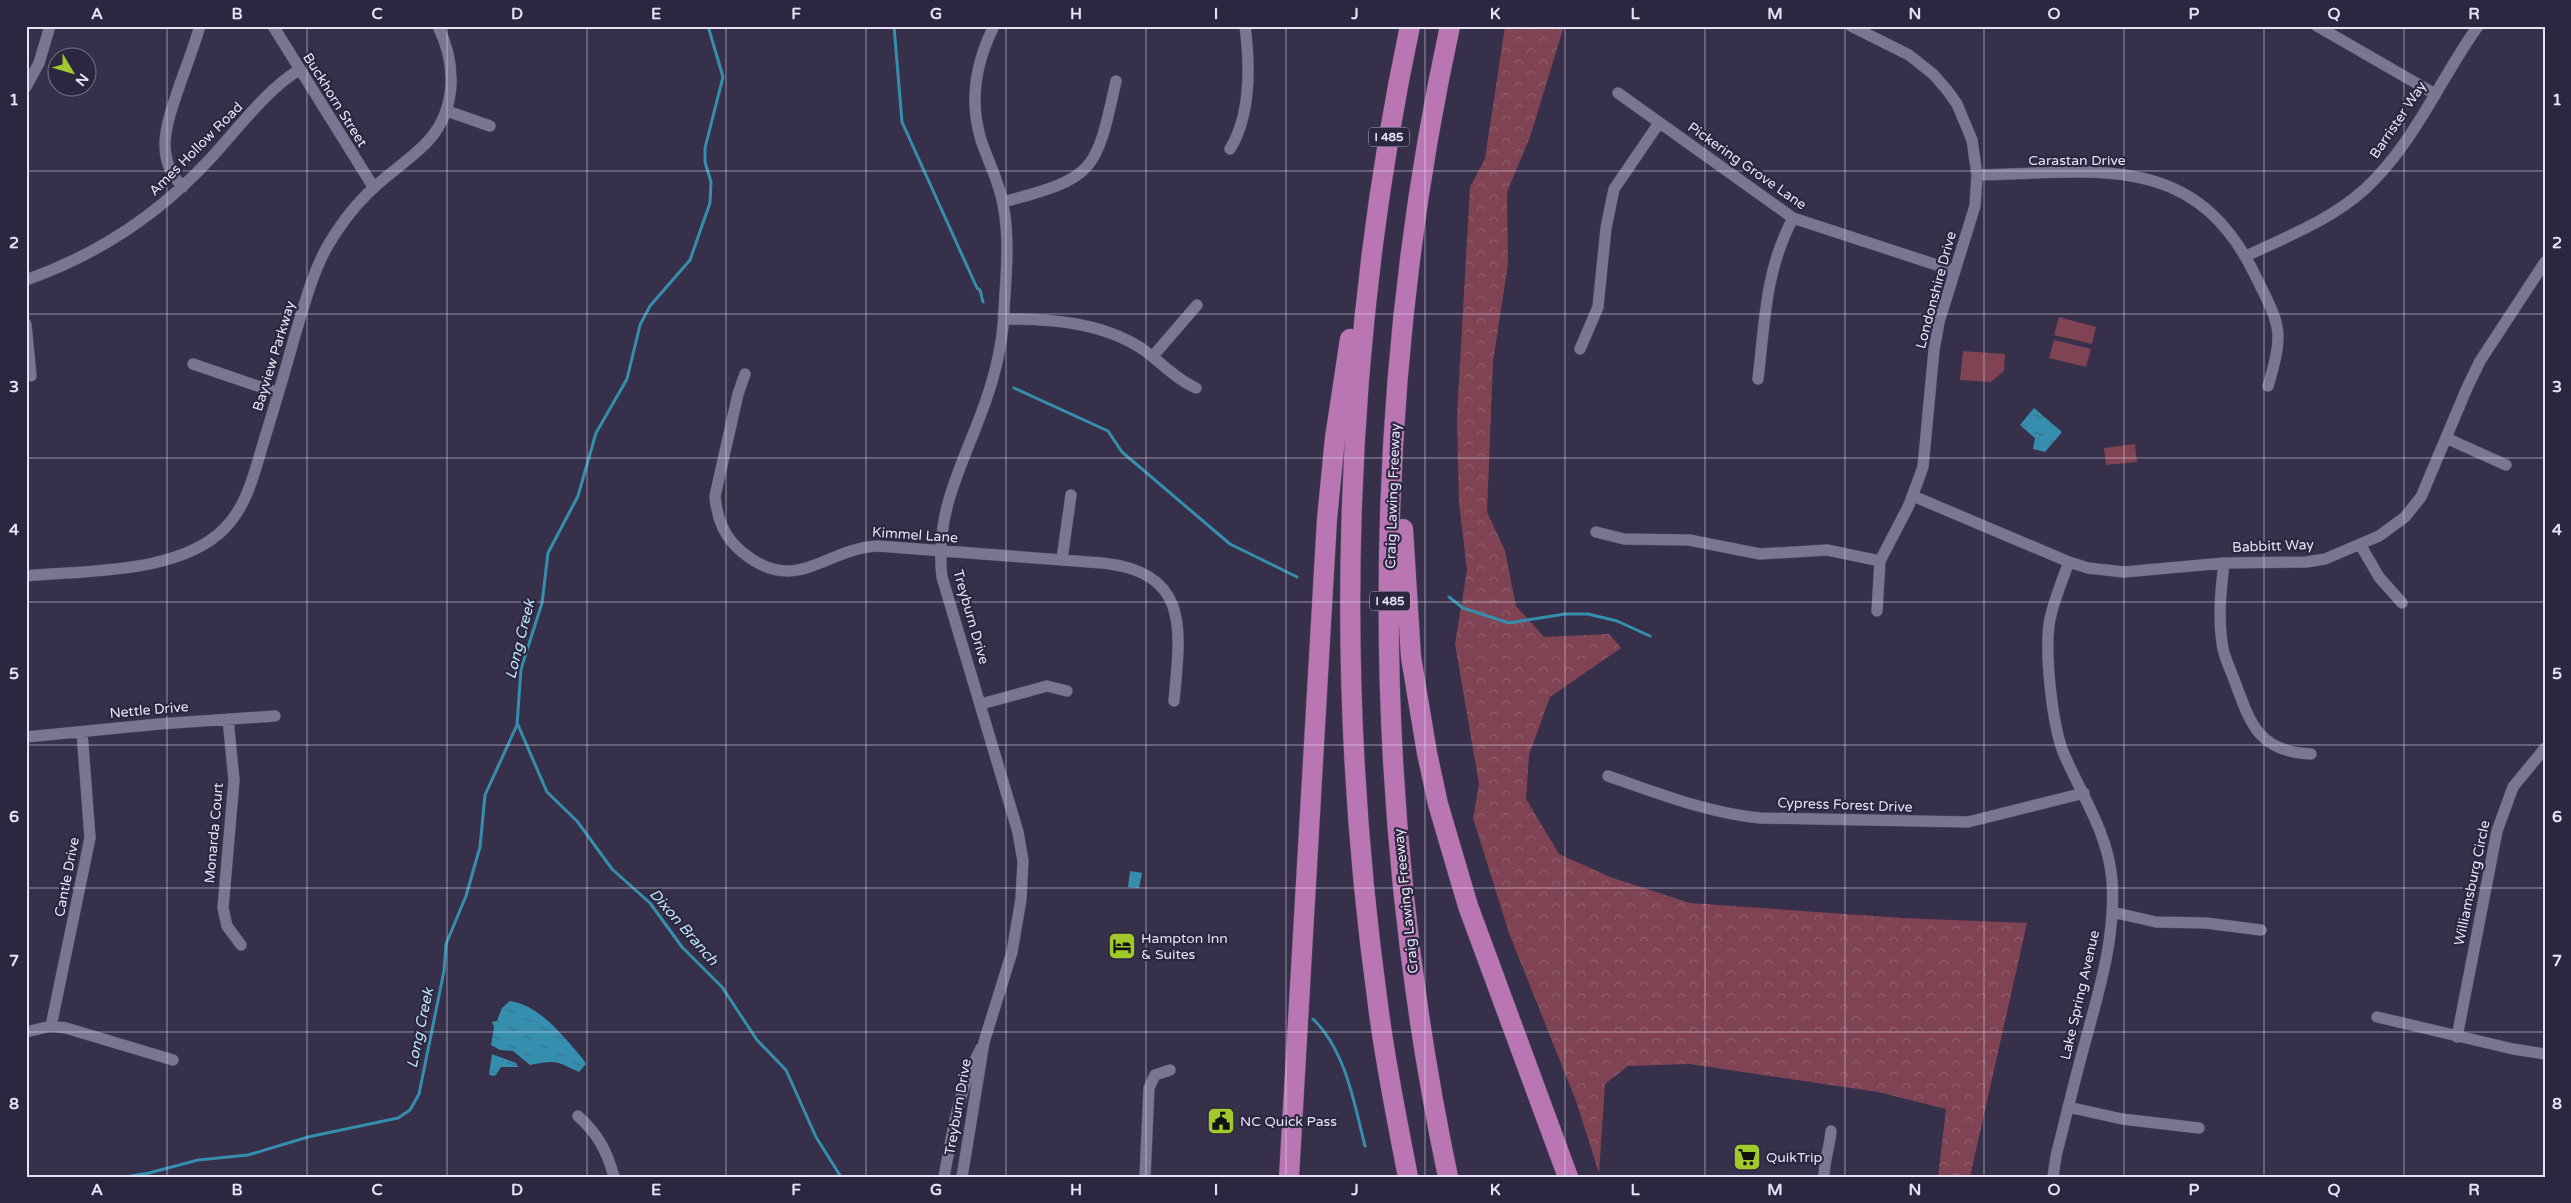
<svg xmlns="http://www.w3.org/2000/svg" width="2571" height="1203" font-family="'Varela Round',sans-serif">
	<defs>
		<pattern id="forest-crowns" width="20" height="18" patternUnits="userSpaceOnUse" patternTransform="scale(1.25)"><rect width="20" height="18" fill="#7f4353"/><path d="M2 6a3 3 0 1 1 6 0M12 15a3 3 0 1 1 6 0" fill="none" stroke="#915e6c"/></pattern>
		<pattern id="water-ripples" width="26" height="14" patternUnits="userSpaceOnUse" patternTransform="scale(1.25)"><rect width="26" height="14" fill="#368eaf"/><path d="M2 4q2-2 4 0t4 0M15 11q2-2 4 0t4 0" fill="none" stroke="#3b748b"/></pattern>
	</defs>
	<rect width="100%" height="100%" fill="#37304b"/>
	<path fill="url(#forest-crowns)" d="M1505,26h59l-34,111 -23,55 1,72 -15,98 -6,150 18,39 11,55 28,31 65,-3 12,14 -71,49 -21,58 -3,44 33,55 51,23 80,26 212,15 125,5 -57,254h-32l8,-68 -68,-17 -189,-28 -61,2 -23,18 -6,89 -23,-72 -67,-168 -36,-115 6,-34 -24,-140 12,-74 -8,-67 -2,-87 13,-229 15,-28z"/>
	<path fill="#7f4353" d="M2059,317l37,10 -4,17 -38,-9z
		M2054,340l37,9 -5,18 -37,-9z
		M1963,351l42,3 -1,17 -13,11 -31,-2z
		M2135,444l2,18 -31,3 -2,-17z"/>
	<path fill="url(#water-ripples)" d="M2034,408l28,24 -17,20 -12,-3 2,-11 -15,-13z
		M1130,871l12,2 -3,15 -11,-1z
		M510,1001c31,5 53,35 73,58l3,5 -7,8c-24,-11 -22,-12 -49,-7l-17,-14 -13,-1 -9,-5 3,-18 -2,-5 5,-1 5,-13z
		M492,1054l24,9 2,4h-17l-5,8 -4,1 -3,-2z"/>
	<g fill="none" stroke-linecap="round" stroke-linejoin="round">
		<path stroke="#368eaf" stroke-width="3" d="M894,26l8,96 75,166 3,2 3,12
			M1014,388l94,43 14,21 108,92 67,33
			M1449,597l14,11 46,15 56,-9h23l29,7 33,15
			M518,725l29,67 30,29 35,48 38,34 32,44 40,40 35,53 29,30 30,67 25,40
			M1313,1019c33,32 41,84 52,127
			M125,1177l24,-4 49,-13 50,-5 60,-18 90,-19 12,-8 9,-16 25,-123 2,-27 20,-48 14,-49 5,-52 32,-70 4,-56 21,-66 6,-50 30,-57 18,-63 31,-54 13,-54 10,-19 40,-46 20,-57 1,-21 -6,-20v-14l18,-71 -15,-51"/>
		<g stroke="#534d63" stroke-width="12">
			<path id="street" d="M273,26l101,162
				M1851,26l58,29 24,19 14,16 10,14 15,36 5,35 -2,31 -36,116 -5,28 -11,117 -14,38 -29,56 -3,50
				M2317,26l118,68
				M26,87l13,-24 11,-37
				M1618,93l175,125 162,53
				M447,111l43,15
				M1230,149c21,-34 20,-84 15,-123
				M1977,175c118,-2 217,-26 278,100 25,51 30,54 13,111
				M183,187c-31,-30 -15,-67 -3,-103 7,-19 14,-38 20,-58
				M1003,202c92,-24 93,-29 113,-121
				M2246,256c40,-19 85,-36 119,-67 49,-45 75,-110 113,-163
				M26,280c71,-25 133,-66 184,-121 25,-27 58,-71 89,-89
				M1004,319c47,0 96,3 137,29 19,13 34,31 55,40
				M26,324l5,52
				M1580,349l18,-42 8,-79 8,-39 45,-66
				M1153,356l44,-51
				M193,364l85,29
				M745,374l-7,20 -23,102c2,23 9,41 27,56 54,45 83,-4 136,-6l224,17c90,9 78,69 72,138
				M1758,379c7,-58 7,-108 35,-161
				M2446,438l60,27
				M1913,496l156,66 19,6 36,4 100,-9 82,-1 19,-3 54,-23 26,-19 16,-20 46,-109 13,-27 65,-99
				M1596,532l28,7 65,1 71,14 67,-4 53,11
				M2361,546l18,31 23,26
				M1062,559l9,-64
				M2224,563c-3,26 -6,54 -2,80 1,13 9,27 13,39 16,44 25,70 76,72
				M26,576c61,-6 153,-2 198,-47 23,-23 30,-55 39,-85 11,-36 22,-72 32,-109 9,-29 17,-61 32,-88 11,-19 25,-38 40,-53 17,-17 37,-30 54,-46 36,-32 37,-81 17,-122
				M981,704l66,-18 20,5
				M228,719l6,61 -11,128 4,18 14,19
				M26,737l133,-13 116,-8
				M1608,776c50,17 99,37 152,42l208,4 116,-29
				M2112,912l44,10 50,1 55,7
				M2377,1017l136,32 32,5
				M51,1026l39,-188 -8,-106
				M26,1032l25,-6 15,2 107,32
				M2457,1037l40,-206 16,-44 32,-39
				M2068,1107l54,12 77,9
				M578,1116c20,18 29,35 36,61
				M944,1177c9,-48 14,-86 37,-129
				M962,1177l22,-135 28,-90 9,-53 2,-38 -5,-29 -76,-255c-8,-66 22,-114 43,-174 10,-28 18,-63 19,-93 2,-35 6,-71 -1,-106 -4,-22 -15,-43 -22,-64 -12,-39 -5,-78 13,-114
				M1145,1177l4,-89 6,-13 15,-5
				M1824,1177c0,-18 6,-30 7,-46
				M2053,1177l3,-21c10,-39 19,-78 30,-117 14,-52 30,-104 26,-159 -4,-47 -30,-84 -48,-126 -12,-28 -20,-105 -14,-135 4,-19 12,-38 19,-57"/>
		</g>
		<g stroke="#534d63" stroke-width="21">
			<path id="highway" d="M1403,529l8,128 16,96 11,51 30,102 100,271
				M1289,1177l38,-658 8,-81 15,-99
				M1408,1177c-11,-57 -23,-115 -30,-172 -45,-325 -36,-658 32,-979
				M1448,1177c-79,-377 -80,-774 2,-1151"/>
		</g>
		<use href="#street" stroke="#7b7493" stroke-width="11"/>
		<use href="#highway" stroke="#b976b3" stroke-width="20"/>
	</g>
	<path fill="none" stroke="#e7e3f4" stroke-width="1" stroke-opacity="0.55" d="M167,26v1151M307,26v1151M447,26v1151M587,26v1151M726,26v1151M866,26v1151M1006,26v1151M1146,26v1151M1286,26v1151M1425,26v1151M1565,26v1151M1705,26v1151M1845,26v1151M1984,26v1151M2124,26v1151M2264,26v1151M2404,26v1151M26,171h2519M26,314h2519M26,458h2519M26,602h2519M26,745h2519M26,888h2519M26,1032h2519"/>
	<defs>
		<g id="hotel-square" transform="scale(1.4375)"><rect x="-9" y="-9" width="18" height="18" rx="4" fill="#a0c92c" stroke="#2d2640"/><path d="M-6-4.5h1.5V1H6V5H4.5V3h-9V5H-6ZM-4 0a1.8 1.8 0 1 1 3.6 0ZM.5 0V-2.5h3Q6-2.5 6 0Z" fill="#111"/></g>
		<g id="civic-square" transform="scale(1.4375)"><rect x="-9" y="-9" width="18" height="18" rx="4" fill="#a0c92c" stroke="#2d2640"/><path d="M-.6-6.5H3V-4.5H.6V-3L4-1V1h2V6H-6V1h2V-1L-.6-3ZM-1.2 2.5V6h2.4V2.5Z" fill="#111"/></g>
		<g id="supermarket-square" transform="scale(1.4375)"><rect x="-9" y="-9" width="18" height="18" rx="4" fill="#a0c92c" stroke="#2d2640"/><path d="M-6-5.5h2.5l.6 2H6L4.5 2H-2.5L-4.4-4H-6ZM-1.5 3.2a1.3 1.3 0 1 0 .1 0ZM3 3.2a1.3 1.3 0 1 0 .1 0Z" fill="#111"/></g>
	</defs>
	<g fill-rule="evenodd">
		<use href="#hotel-square" x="1122" y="946"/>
		<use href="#civic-square" x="1221" y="1121"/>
		<use href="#supermarket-square" x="1747" y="1157"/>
	</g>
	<g text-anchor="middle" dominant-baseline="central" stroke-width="4.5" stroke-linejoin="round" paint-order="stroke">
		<g fill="#2d2640" stroke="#afaabe" stroke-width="1">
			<rect x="1369" y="127.5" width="40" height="19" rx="4"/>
			<rect x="1370" y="591.5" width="40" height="19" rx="4"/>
		</g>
		<g font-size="12" font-weight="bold" fill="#e7e3f4">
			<text x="1389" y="137">I 485</text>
			<text x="1390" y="601">I 485</text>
		</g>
		<g font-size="14" fill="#e7e3f4" stroke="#2d2640">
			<text transform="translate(335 100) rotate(58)">Buckhorn Street</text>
			<text transform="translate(2398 120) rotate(-56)">Barrister Way</text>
			<text transform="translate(196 149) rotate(-45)">Ames Hollow Road</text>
			<text x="2077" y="160">Carastan Drive</text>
			<text transform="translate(1747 166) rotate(35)">Pickering Grove Lane</text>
			<text transform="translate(1936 290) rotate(-75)">Londonshire Drive</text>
			<text transform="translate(274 356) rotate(-73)">Bayview Parkway</text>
			<text transform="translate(1393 496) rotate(-88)">Craig Lawing Freeway</text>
			<text transform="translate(915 535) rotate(4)">Kimmel Lane</text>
			<text transform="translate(2273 546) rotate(-2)">Babbitt Way</text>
			<text transform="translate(971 617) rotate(74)">Treyburn Drive</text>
			<text transform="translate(149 710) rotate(-5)">Nettle Drive</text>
			<text transform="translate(1845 805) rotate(2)">Cypress Forest Drive</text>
			<text transform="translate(214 833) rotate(-85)">Monarda Court</text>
			<text transform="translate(67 877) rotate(-79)">Cantle Drive</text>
			<text transform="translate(2472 883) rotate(-78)">Williamsburg Circle</text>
			<text transform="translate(1406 901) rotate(-96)">Craig Lawing Freeway</text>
			<text transform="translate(2080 995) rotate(-77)">Lake Spring Avenue</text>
			<text transform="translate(958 1107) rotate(-80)">Treyburn Drive</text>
		</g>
		<g font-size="14" fill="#e7e3f4" stroke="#2d2640" text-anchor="start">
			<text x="1141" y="938">Hampton Inn<tspan x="1141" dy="16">&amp; Suites</tspan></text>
			<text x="1240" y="1121">NC Quick Pass</text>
			<text x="1766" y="1157">QuikTrip</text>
		</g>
		<g font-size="15" font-style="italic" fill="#b9e3f6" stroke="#2d2640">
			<text transform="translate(520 639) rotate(-76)">Long Creek</text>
			<text transform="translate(684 927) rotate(49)">Dixon Branch</text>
			<text transform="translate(420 1028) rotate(-78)">Long Creek</text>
		</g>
	</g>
	<rect width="2571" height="1203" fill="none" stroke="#2d2640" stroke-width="55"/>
	<g transform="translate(72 72) rotate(128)"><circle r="24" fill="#2d2640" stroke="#777288"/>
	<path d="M0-4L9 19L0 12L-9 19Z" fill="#a0c92c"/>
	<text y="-8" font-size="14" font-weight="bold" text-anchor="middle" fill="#e7e3f4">N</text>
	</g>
	<rect x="28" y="28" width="2516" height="1148" fill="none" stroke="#e7e3f4" stroke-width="2"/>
	<g font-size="16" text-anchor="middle" font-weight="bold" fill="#e7e3f4">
		<text x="97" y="19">A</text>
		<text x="237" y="19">B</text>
		<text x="377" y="19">C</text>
		<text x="517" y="19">D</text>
		<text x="656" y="19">E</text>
		<text x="796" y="19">F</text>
		<text x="936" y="19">G</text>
		<text x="1076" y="19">H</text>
		<text x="1216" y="19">I</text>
		<text x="1355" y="19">J</text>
		<text x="1495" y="19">K</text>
		<text x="1635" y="19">L</text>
		<text x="1775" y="19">M</text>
		<text x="1915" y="19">N</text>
		<text x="2054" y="19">O</text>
		<text x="2194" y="19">P</text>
		<text x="2334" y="19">Q</text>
		<text x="2474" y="19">R</text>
		<text x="14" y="105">1</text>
		<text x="2557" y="105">1</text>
		<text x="14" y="248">2</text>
		<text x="2557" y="248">2</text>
		<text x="14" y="392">3</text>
		<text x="2557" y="392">3</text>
		<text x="14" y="535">4</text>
		<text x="2557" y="535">4</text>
		<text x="14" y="679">5</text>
		<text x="2557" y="679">5</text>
		<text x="14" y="822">6</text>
		<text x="2557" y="822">6</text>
		<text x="14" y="966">7</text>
		<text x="2557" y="966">7</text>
		<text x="14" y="1109">8</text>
		<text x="2557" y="1109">8</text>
		<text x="97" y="1195">A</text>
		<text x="237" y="1195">B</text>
		<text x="377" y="1195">C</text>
		<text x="517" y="1195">D</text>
		<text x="656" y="1195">E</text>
		<text x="796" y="1195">F</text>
		<text x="936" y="1195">G</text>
		<text x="1076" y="1195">H</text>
		<text x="1216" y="1195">I</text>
		<text x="1355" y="1195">J</text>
		<text x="1495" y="1195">K</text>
		<text x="1635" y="1195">L</text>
		<text x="1775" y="1195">M</text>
		<text x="1915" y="1195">N</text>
		<text x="2054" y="1195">O</text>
		<text x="2194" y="1195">P</text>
		<text x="2334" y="1195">Q</text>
		<text x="2474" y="1195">R</text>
	</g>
</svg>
